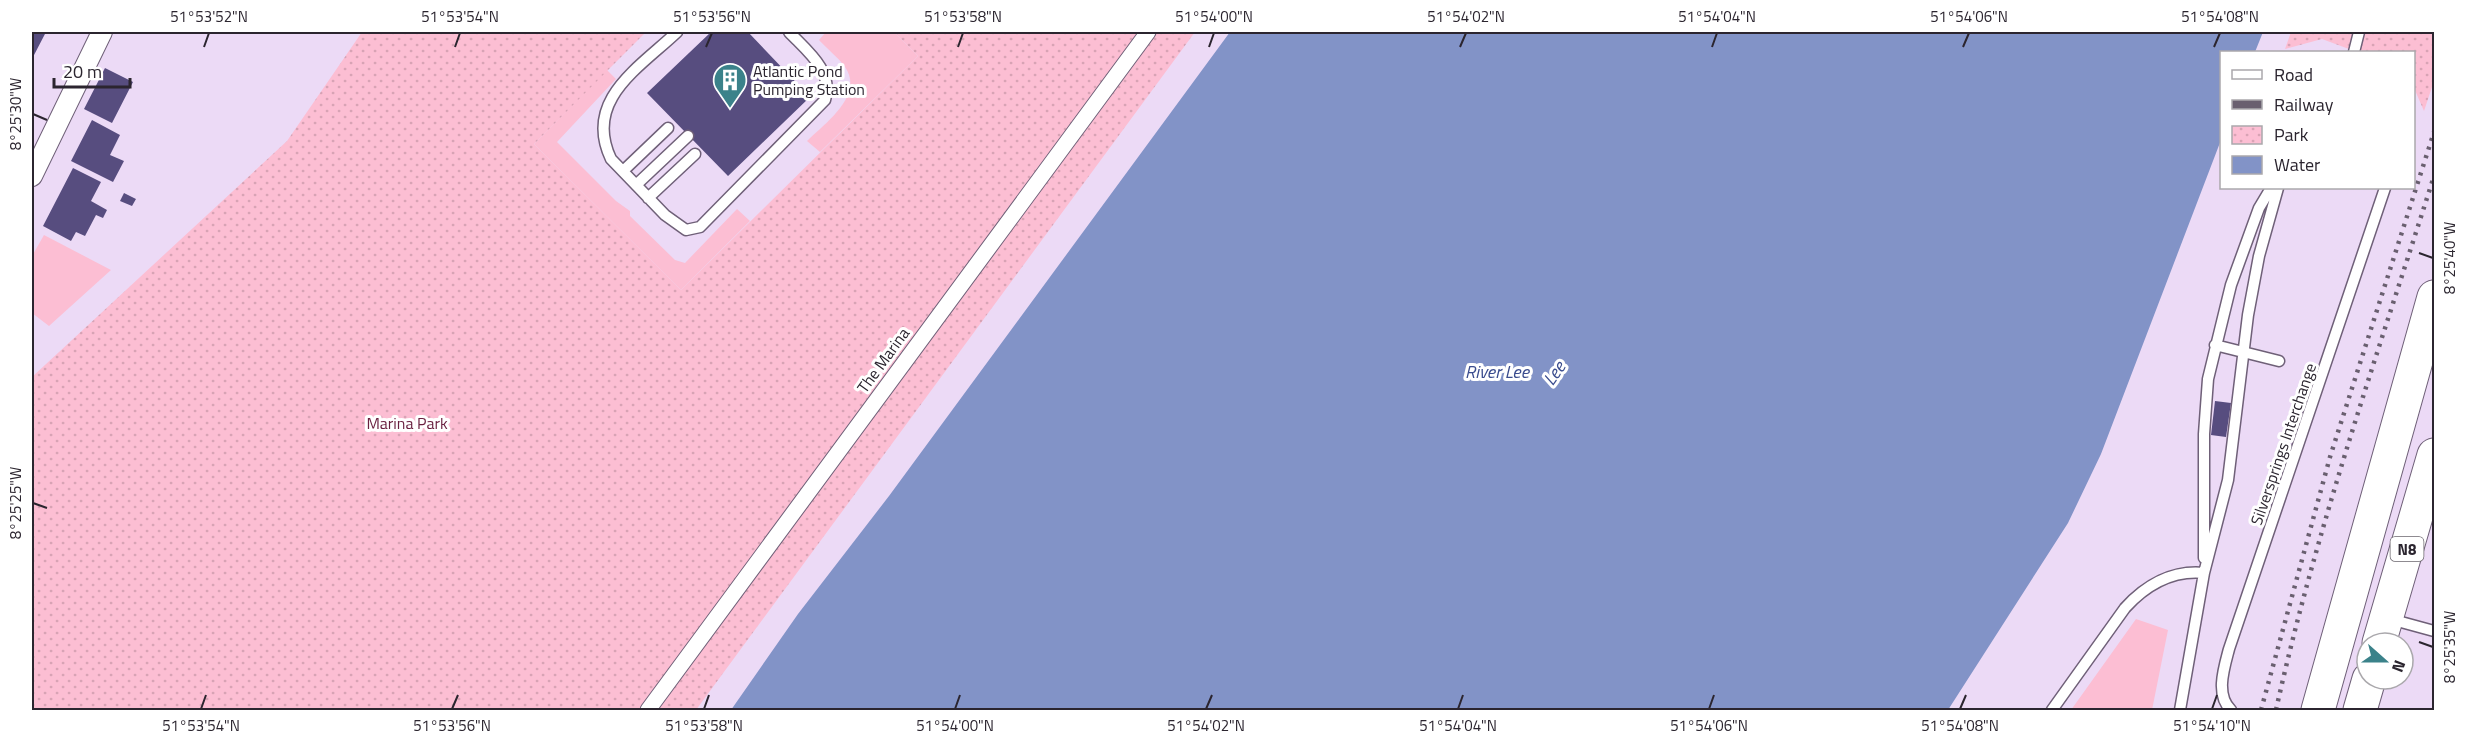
<svg xmlns="http://www.w3.org/2000/svg" width="2466" height="742" font-family="'Titillium Web',sans-serif">
	<defs>
		<pattern id="park-dots" width="8" height="8" patternUnits="userSpaceOnUse" patternTransform="scale(1.5)"><rect width="8" height="8" fill="#fcbed3"/><path d="M2 2h.1M6 6h.1" fill="none" stroke="#d8a3b5" stroke-width="1.8" stroke-linecap="round"/></pattern>
	</defs>
	<rect width="100%" height="100%" fill="#ecdaf6"/>
	<path fill="#fcbed3" d="M826,32h68l24,24 -98,96 -13,-11c17,-17 58,-46 38,-74 -7,-10 -18,-18 -26,-27z
		M607,70l9,9 -59,63 59,59 14,10v5l45,44 10,3 52,-54 13,12 -69,69 -147,-146z
		M44,235l67,35 -62,56 -17,-13v-57z
		M2136,619l32,11 -16,80h-81z"/>
	<path fill="url(#park-dots)" d="M362,32h284l-112,112 147,146 237,-234 -24,-24h301l-499,678h-664v-333l255,-236z
		M2291,32h143v49l-10,30 -10,-23v-36h-57l-35,-13 -37,10z"/>
	<path fill="#8293c7" d="M1230,32h1033l-8,20h-33l-1,88 -120,314 -33,69 -120,187h-1217l67,-96 91,-118z"/>
	<path fill="#574d7f" d="M32,32h14l-13,25 -1,-1z
		M711,32h37l62,65 -82,79 -81,-83z
		M105,68l28,14 -21,41 -28,-14z
		M92,120l28,15 -10,20 14,6 -11,21 -42,-21z
		M73,168l28,14 -10,19 16,9 -4,8 -7,-3 -11,21 -9,-4 -5,9 -28,-15z
		M124,193l12,6 -4,7 -12,-5z
		M2215,401l16,2 -5,34 -15,-2z"/>
	<g fill="none" stroke-linecap="round" stroke-linejoin="round">
		<g stroke="#6f6078" stroke-width="13">
			<path id="service" d="M677,32c-38,36 -94,68 -66,127l54,56 21,15 14,-3 125,-127c9,-29 -18,-49 -36,-68
				M2354,52l5,-20
				M623,171l45,-43
				M636,185l52,-49
				M648,198l47,-44
				M2215,345l64,16
				M2204,558v-124l4,-55 23,-94 28,-77 12,-20
				M2390,619l44,12
				M2052,710l73,-102c21,-23 48,-38 79,-35
				M2180,710l24,-137 24,-93 20,-165 11,-59 19,-68
				M2231,710c-16,-15 -7,-42 -2,-61l156,-461"/>
		</g>
		<g stroke="#6f6078" stroke-width="17">
			<path id="pedestrian" d="M648,710l500,-678"/>
		</g>
		<g stroke="#6f6078" stroke-width="22">
			<path id="minor" d="M32,176l70,-144"/>
		</g>
		<g stroke="#6f6078" stroke-width="35">
			<path id="trunk" d="M2379,643l55,-188
				M2318,710l116,-413
				M2360,710l9,-31"/>
		</g>
		<use href="#service" stroke="#fff" stroke-width="10"/>
		<use href="#pedestrian" stroke="#fff" stroke-width="15"/>
		<use href="#minor" stroke="#fff" stroke-width="20"/>
		<use href="#trunk" stroke="#fff" stroke-width="33"/>
		<path stroke="#695f6f" stroke-width="4.5" stroke-dasharray="3 6" stroke-linecap="butt" d="M2261,710l69,-253 104,-325
			M2276,710c40,-181 102,-357 158,-534"/>
	</g>
	<path fill="none" stroke="#2b252f" stroke-width="2" d="M204,47l5,-14M455,47l5,-14M706,47l6,-14M958,47l5,-14M1209,47l5,-14M1460,47l6,-14M1712,47l5,-14M1963,47l6,-14M2214,47l6,-14M33,114l14,6M2419,253l14,5M33,503l14,5M2419,642l14,5M201,709l5,-14M452,709l6,-14M704,709l5,-14M955,709l5,-14M1206,709l6,-14M1458,709l5,-14M1709,709l5,-14M1960,709l6,-14M2212,709l5,-14"/>
	<defs>
		<g id="building-pin" transform="scale(1.725)"><path d="M0 17L-7.5 6A9.5 9.5 0 1 1 7.5 6Z" fill="#3b828a" stroke="#fff"/><path d="M-4-6H4V6H1V3H-1V6H-4ZM-2.5-4.3h1.7v1.8h-1.7ZM.8-4.3h1.7v1.8H.8ZM-2.5-1h1.7V.8h-1.7ZM.8-1h1.7V.8H.8Z" fill="#fff"/></g>
	</defs>
	<g fill-rule="evenodd">
		<use href="#building-pin" x="730" y="80"/>
	</g>
	<g text-anchor="middle" dominant-baseline="central" stroke-width="6" stroke-linejoin="round" paint-order="stroke">
		<rect fill="#fff" stroke="#6b666d" stroke-width="1.5" x="2390.5" y="537" width="33" height="24" rx="4.5"/>
		<g font-size="15" font-weight="bold" fill="#2b252f">
			<text x="2407" y="549">N8</text>
		</g>
		<g font-size="16" fill="#2b252f" stroke="#fff" text-anchor="start">
			<text x="753" y="71">Atlantic Pond<tspan x="753" dy="18">Pumping Station</tspan></text>
		</g>
		<g font-size="16" fill="#2b252f" stroke="#fff">
			<text transform="translate(883 360) rotate(-54)">The Marina</text>
			<text transform="translate(2283 444) rotate(-71)">Silversprings Interchange</text>
		</g>
		<g font-size="16" fill="#691f3f" stroke="#fff">
			<text x="407" y="423">Marina Park</text>
		</g>
		<g font-size="18" font-style="italic" fill="#3a4c8e" stroke="#fff">
			<text x="1497" y="371">River Lee</text>
			<text transform="translate(1554 373) rotate(-55)">Lee</text>
		</g>
	</g>
	<rect width="2466" height="742" fill="none" stroke="#ffffff" stroke-width="66"/>
	<rect x="2220" y="51" width="195" height="138" fill="#ffffff" stroke="#aaa8ac" stroke-width="1.5"/>
	<rect x="2232" y="70" width="30" height="9" fill="#ffffff" stroke="#aaa8ac" stroke-width="1.5"/>
	<text x="2274" y="81" font-size="18" fill="#2b252f">Road</text>
	<rect x="2232" y="100" width="30" height="9" fill="#695f6f" stroke="#aaa8ac" stroke-width="1.5"/>
	<text x="2274" y="111" font-size="18" fill="#2b252f">Railway</text>
	<rect x="2232" y="126" width="30" height="18" fill="url(#park-dots)" stroke="#aaa8ac" stroke-width="1.5"/>
	<text x="2274" y="141" font-size="18" fill="#2b252f">Park</text>
	<rect x="2232" y="156" width="30" height="18" fill="#8293c7" stroke="#aaa8ac" stroke-width="1.5"/>
	<text x="2274" y="171" font-size="18" fill="#2b252f">Water</text>
	<g transform="translate(2385 661) rotate(111)"><circle r="28" fill="#ffffff" stroke="#aaa8ac" stroke-width="1.5"/>
	<path d="M0-4.5L10 22L0 15L-10 22Z" fill="#3b828a"/>
	<text y="-9" font-size="16" font-weight="bold" text-anchor="middle" fill="#2b252f">N</text>
	</g>
	<path d="M54 78v9h76v-9" fill="none" stroke="#2b252f" stroke-width="3"/>
	<text x="63" y="78" font-size="18" fill="#2b252f" stroke="#ffffff" stroke-width="4.5" paint-order="stroke">20 m</text>
	<rect x="33" y="33" width="2400" height="676" fill="none" stroke="#2b252f" stroke-width="2"/>
	<g font-size="15" text-anchor="middle" fill="#2b252f">
		<text x="209" y="22">51°53'52"N</text>
		<text x="460" y="22">51°53'54"N</text>
		<text x="712" y="22">51°53'56"N</text>
		<text x="963" y="22">51°53'58"N</text>
		<text x="1214" y="22">51°54'00"N</text>
		<text x="1466" y="22">51°54'02"N</text>
		<text x="1717" y="22">51°54'04"N</text>
		<text x="1969" y="22">51°54'06"N</text>
		<text x="2220" y="22">51°54'08"N</text>
		<text transform="translate(16 114) rotate(-90)" y="5">8°25'30"W</text>
		<text transform="translate(2450 258) rotate(-90)" y="5">8°25'40"W</text>
		<text transform="translate(16 503) rotate(-90)" y="5">8°25'25"W</text>
		<text transform="translate(2450 647) rotate(-90)" y="5">8°25'35"W</text>
		<text x="201" y="731">51°53'54"N</text>
		<text x="452" y="731">51°53'56"N</text>
		<text x="704" y="731">51°53'58"N</text>
		<text x="955" y="731">51°54'00"N</text>
		<text x="1206" y="731">51°54'02"N</text>
		<text x="1458" y="731">51°54'04"N</text>
		<text x="1709" y="731">51°54'06"N</text>
		<text x="1960" y="731">51°54'08"N</text>
		<text x="2212" y="731">51°54'10"N</text>
	</g>
</svg>
